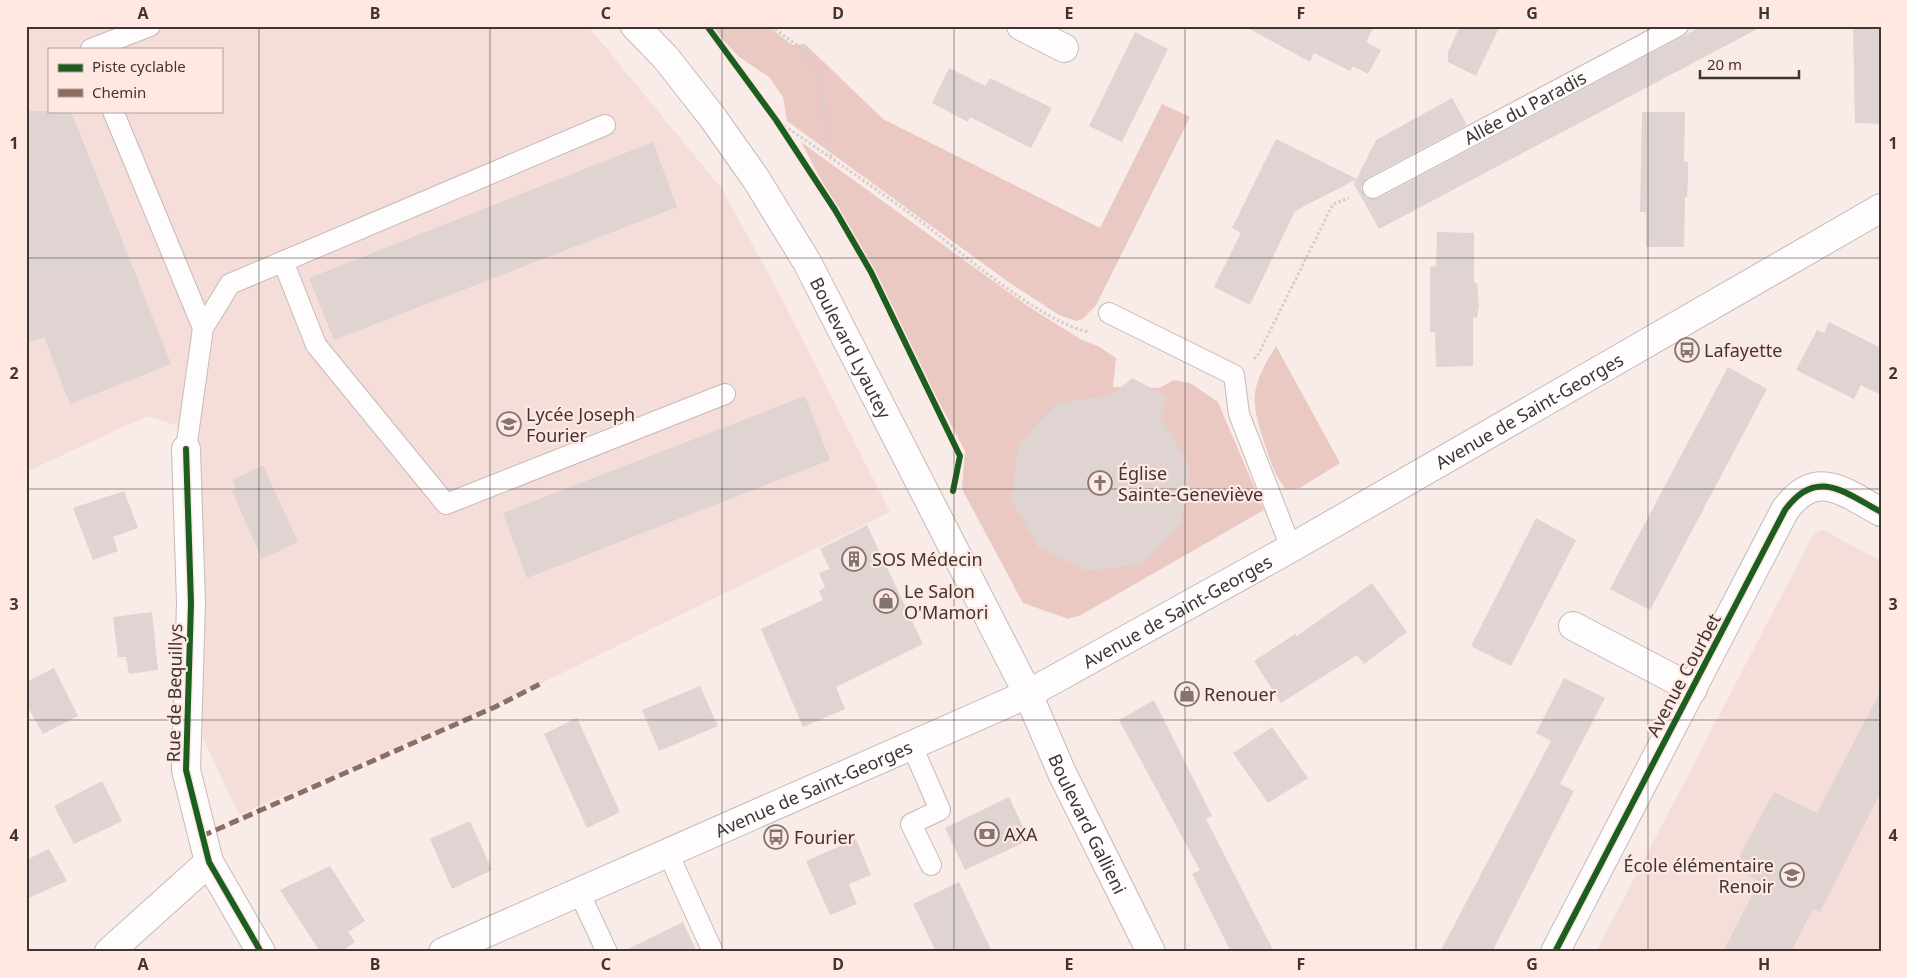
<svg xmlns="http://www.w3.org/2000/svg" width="1907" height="978" font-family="'Noto Sans',sans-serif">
	<rect width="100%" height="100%" fill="#f9ebe8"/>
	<path fill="#f5ded9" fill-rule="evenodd" d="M26,26h562l134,163 57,104 111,219 -389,191 -262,112 -36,-77 -5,-306 -51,-16 -121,56zM49,49h172v62h-172z
		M1823,530l58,31v383l-4,8h-281l218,-419z"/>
	<path fill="#ebc9c3" d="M710,26h58l24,19 13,-1 78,75 217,109 62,-124 28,13 -94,188 -13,14 -7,2 -17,-6 -52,-34 -220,-160 -4,-24 -14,-20 -30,-20z
		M801,142l228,165 53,33 16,6 18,12 -3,29 46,1 15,-8 16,3 28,19 46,108 -183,105 -13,4 -45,-16 -61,-114 3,-38z
		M1276,346l64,117 -40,25 -14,1c-11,-13 -15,-26 -20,-41 -16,-48 -17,-58 10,-102z"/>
	<path fill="#dfd4d2" d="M1244,26h130l-8,16 15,8 -13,24 -15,-8 -3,5 -36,-18 -4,9z
		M1460,26h40l-24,50 -28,-14v-10z
		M1702,26h61l-384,203 -25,-45 22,-44 76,-42 15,27 -100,53 -6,10 5,10h13z
		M1853,26h28v98l-26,-1z
		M1135,32l33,17 -46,93 -33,-16z
		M949,68l36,18 5,-8 62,30 -21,40 -61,-31 -2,5 -36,-19z
		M26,111h45l100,253 -101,40 -26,-67 -18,6z
		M1642,112h43l-1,50h4v15l-1,21 -2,-1 -1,50h-38v-35h-6z
		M1276,139l81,40 -62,32 -45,94 -36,-18 27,-54 -9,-5z
		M653,142l24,65 -343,133 -25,-62z
		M1437,232l37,1v50h3l2,23 -2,12 -4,-1v49l-37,1 -1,-35h-5v-65l6,-1z
		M1829,322l52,26v47l-20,-10 -7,14 -58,-29 21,-40 7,3z
		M1728,367l39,22 -117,221 -40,-21z
		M1132,378l34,18 -4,23 28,49 -9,55 -40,41 -54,7 -49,-24 -27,-48 8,-55 38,-41 55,-8z
		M805,396l25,64 -303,118 -24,-65z
		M263,465l35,77 -36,17 -30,-68 4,-2 -3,-9z
		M124,491l14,37 -25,9 5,14 -25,9 -20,-52z
		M1536,518l40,22 -65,126 -40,-20z
		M867,525l56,119 -87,43 9,22 -42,18 -42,-98 62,-29 -4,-9 6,-4 -6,-14 11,-4 -10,-20z
		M1372,583l35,49 -43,32 -7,-9 -76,48 -27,-42 41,-27 2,2z
		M152,612l6,58 -29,4 -3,-17h-8l-5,-40z
		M54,668l24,48 -35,18 -17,-30v-22z
		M1564,678l41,20 -45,86 14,7 -82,161h-52l111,-211 -15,-8z
		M700,686l18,40 -59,25 -17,-41z
		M1881,690v102l-61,120 -7,-3 -22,43h-68l36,-71 -26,-13 41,-76 43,21z
		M1154,700l58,116 -6,3 68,133h-43l-39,-78 8,-4 -81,-150z
		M577,718l43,94 -33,16 -43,-94z
		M1272,727l36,51 -40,25 -35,-50z
		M102,781l20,40 -48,23 -20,-38z
		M1009,797l20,43 -64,30 -20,-42z
		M470,821l22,49 -40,19 -22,-50z
		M856,839l15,36 -22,9 8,20 -27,11 -24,-54z
		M49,849l18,32 -41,18v-39z
		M330,866l35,55 -17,11 7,10 -14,10h-21l-40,-62z
		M959,882l33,70h-56l-23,-48z
		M683,922l14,30h-75z"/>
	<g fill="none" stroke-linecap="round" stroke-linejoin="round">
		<g stroke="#c5bab8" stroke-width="22">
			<g id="service">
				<path d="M91,49l59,-23"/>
				<path d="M113,111l90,217"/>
				<path id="s1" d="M1373,188l305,-162"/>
				<path d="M283,261l33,84 130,159 279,-110"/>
				<path d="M1109,313l125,62 5,39 52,134"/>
				<path d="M186,449l17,-121 27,-44 375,-159"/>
				<path d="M912,746l28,64 -29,14 20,41"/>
				<path d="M668,853l45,99"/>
				<path d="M579,892l28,60"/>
			</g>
		</g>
		<g stroke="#c5bab8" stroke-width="30">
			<path id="minor" d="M1021,26l43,22
				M186,449l5,154 -5,167 23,92 52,90
				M1573,626l120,63
				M109,952l100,-90
				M1555,952l230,-442c31,-43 59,-18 96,2"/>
		</g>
		<g stroke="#c5bab8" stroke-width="30">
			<g id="secondary">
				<path id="s2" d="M443,952l585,-258 263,-146 590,-340"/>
			</g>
		</g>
		<g stroke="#c5bab8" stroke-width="30">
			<g id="primary">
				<path id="s3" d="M635,26l31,32 47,60 43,61 51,83 221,432 34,79 89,179"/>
			</g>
		</g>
		<path stroke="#d3cfce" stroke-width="3" stroke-dasharray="2.5 2.5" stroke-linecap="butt" d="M771,26l31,23 17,26 12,83
			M776,120c48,33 96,66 143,100 42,32 121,102 170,112
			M1254,359l4,-4 75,-151 16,-6"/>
		<use href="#service" stroke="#fefcfc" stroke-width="20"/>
		<use href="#minor" stroke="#fefcfc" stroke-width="28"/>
		<use href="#secondary" stroke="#fefcfc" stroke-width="28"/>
		<use href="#primary" stroke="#fefcfc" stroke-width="28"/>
		<path stroke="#8d6e63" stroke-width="5" stroke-dasharray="10 5" stroke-linecap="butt" d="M202,836l293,-129 47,-24"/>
		<g stroke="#ffe7e2" stroke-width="9">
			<path id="cycleway" d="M707,26l69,94 59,90 36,62 89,184 -7,35
				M186,449l5,154 -5,167 23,92 52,90
				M1555,952l230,-442c31,-43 59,-18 96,2"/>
		</g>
		<use href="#cycleway" stroke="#1b5e20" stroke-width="6"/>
	</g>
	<path fill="none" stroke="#3f3634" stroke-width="1" stroke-opacity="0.55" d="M259,26v926M490,26v926M722,26v926M954,26v926M1185,26v926M1416,26v926M1648,26v926M26,258h1855M26,489h1855M26,720h1855"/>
	<defs>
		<g id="bus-ring" transform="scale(1.25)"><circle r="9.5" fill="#ffe7e2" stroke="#807573" stroke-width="1.5"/><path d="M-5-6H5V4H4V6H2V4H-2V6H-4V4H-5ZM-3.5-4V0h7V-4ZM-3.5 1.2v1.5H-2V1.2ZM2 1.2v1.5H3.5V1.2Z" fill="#807573"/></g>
		<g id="school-ring" transform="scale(1.25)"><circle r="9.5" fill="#ffe7e2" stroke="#807573" stroke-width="1.5"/><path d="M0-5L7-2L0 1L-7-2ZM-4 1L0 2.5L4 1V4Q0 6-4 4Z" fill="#807573"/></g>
		<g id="church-ring" transform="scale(1.25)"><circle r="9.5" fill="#ffe7e2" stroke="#807573" stroke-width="1.5"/><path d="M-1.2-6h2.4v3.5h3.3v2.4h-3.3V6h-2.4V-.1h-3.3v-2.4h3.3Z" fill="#807573"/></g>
		<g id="building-ring" transform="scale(1.25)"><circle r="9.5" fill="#ffe7e2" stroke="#807573" stroke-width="1.5"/><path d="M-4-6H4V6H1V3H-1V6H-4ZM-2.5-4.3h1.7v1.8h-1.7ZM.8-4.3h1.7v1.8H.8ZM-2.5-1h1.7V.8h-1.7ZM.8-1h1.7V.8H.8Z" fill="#807573"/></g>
		<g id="shop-ring" transform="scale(1.25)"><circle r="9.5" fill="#ffe7e2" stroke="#807573" stroke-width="1.5"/><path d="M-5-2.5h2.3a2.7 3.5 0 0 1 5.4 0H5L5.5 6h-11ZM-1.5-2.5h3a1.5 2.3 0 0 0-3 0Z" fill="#807573"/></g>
		<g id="bank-ring" transform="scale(1.25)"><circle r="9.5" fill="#ffe7e2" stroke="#807573" stroke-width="1.5"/><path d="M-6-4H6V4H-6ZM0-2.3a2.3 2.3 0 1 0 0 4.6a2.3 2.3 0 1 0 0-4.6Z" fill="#807573"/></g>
	</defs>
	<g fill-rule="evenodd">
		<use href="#bus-ring" x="1687" y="350"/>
		<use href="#school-ring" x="509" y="424"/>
		<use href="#church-ring" x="1100" y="483"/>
		<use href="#building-ring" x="854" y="559"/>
		<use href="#shop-ring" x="886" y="601"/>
		<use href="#shop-ring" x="1187" y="694"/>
		<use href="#bank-ring" x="987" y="834"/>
		<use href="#bus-ring" x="776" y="837"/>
		<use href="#school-ring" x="1792" y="875"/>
	</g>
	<g text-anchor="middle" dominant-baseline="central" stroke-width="4.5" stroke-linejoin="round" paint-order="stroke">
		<g font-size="18" fill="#3f3634" stroke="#ffe7e2">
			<text stroke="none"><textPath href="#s1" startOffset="172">Allée du Paradis</textPath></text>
			<text stroke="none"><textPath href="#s3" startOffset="389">Boulevard Lyautey</textPath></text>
			<text stroke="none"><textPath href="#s2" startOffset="1215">Avenue de Saint-Georges</textPath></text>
			<text stroke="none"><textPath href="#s2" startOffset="810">Avenue de Saint-Georges</textPath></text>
			<text transform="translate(1683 675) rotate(-62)">Avenue Courbet</text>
			<text transform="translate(174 693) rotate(-89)">Rue de Bequillys</text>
			<text stroke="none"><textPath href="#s2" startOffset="405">Avenue de Saint-Georges</textPath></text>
			<text stroke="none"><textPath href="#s3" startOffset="921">Boulevard Gallieni</textPath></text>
		</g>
		<g font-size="18" fill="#3f3634" stroke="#ffe7e2" text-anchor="start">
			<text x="1704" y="350">Lafayette</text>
			<text x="526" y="414">Lycée Joseph<tspan x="526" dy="21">Fourier</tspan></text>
			<text x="1118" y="473">Église<tspan x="1118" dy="21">Sainte-Geneviève</tspan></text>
			<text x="872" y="559">SOS Médecin</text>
			<text x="904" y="591">Le Salon<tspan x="904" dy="21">O'Mamori</tspan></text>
			<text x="1204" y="694">Renouer</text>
			<text x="1004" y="834">AXA</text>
			<text x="794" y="837">Fourier</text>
			<text x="1774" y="865" text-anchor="end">École élémentaire<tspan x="1774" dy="21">Renoir</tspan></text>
		</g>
	</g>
	<rect width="1907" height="978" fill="none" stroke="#ffe7e2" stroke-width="55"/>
	<rect x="48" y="48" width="175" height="65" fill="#ffe7e2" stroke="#b2a09c"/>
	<rect x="58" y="64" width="25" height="8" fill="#1b5e20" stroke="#b2a09c"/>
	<text x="92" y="72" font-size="15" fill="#3f3634">Piste cyclable</text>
	<rect x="58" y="89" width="25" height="8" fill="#8d6e63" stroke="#b2a09c"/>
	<text x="92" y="98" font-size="15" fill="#3f3634">Chemin</text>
	<path d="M1700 70v8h99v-8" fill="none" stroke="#3f3634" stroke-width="2.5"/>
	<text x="1707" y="70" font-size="15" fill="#3f3634" stroke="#ffe7e2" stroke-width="4" paint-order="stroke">20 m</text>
	<rect x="28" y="28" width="1852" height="922" fill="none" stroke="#3f3634" stroke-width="2"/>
	<g font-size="16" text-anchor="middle" font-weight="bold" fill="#3f3634">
		<text x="143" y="19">A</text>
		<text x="375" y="19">B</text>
		<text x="606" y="19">C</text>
		<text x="838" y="19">D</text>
		<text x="1069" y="19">E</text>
		<text x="1301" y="19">F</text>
		<text x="1532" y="19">G</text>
		<text x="1764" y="19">H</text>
		<text x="14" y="149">1</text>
		<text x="1893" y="149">1</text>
		<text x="14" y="379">2</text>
		<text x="1893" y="379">2</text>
		<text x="14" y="610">3</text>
		<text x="1893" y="610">3</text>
		<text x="14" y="841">4</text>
		<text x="1893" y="841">4</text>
		<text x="143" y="970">A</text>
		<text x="375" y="970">B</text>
		<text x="606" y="970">C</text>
		<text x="838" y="970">D</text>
		<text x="1069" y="970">E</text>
		<text x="1301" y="970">F</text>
		<text x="1532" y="970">G</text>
		<text x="1764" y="970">H</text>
	</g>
</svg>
